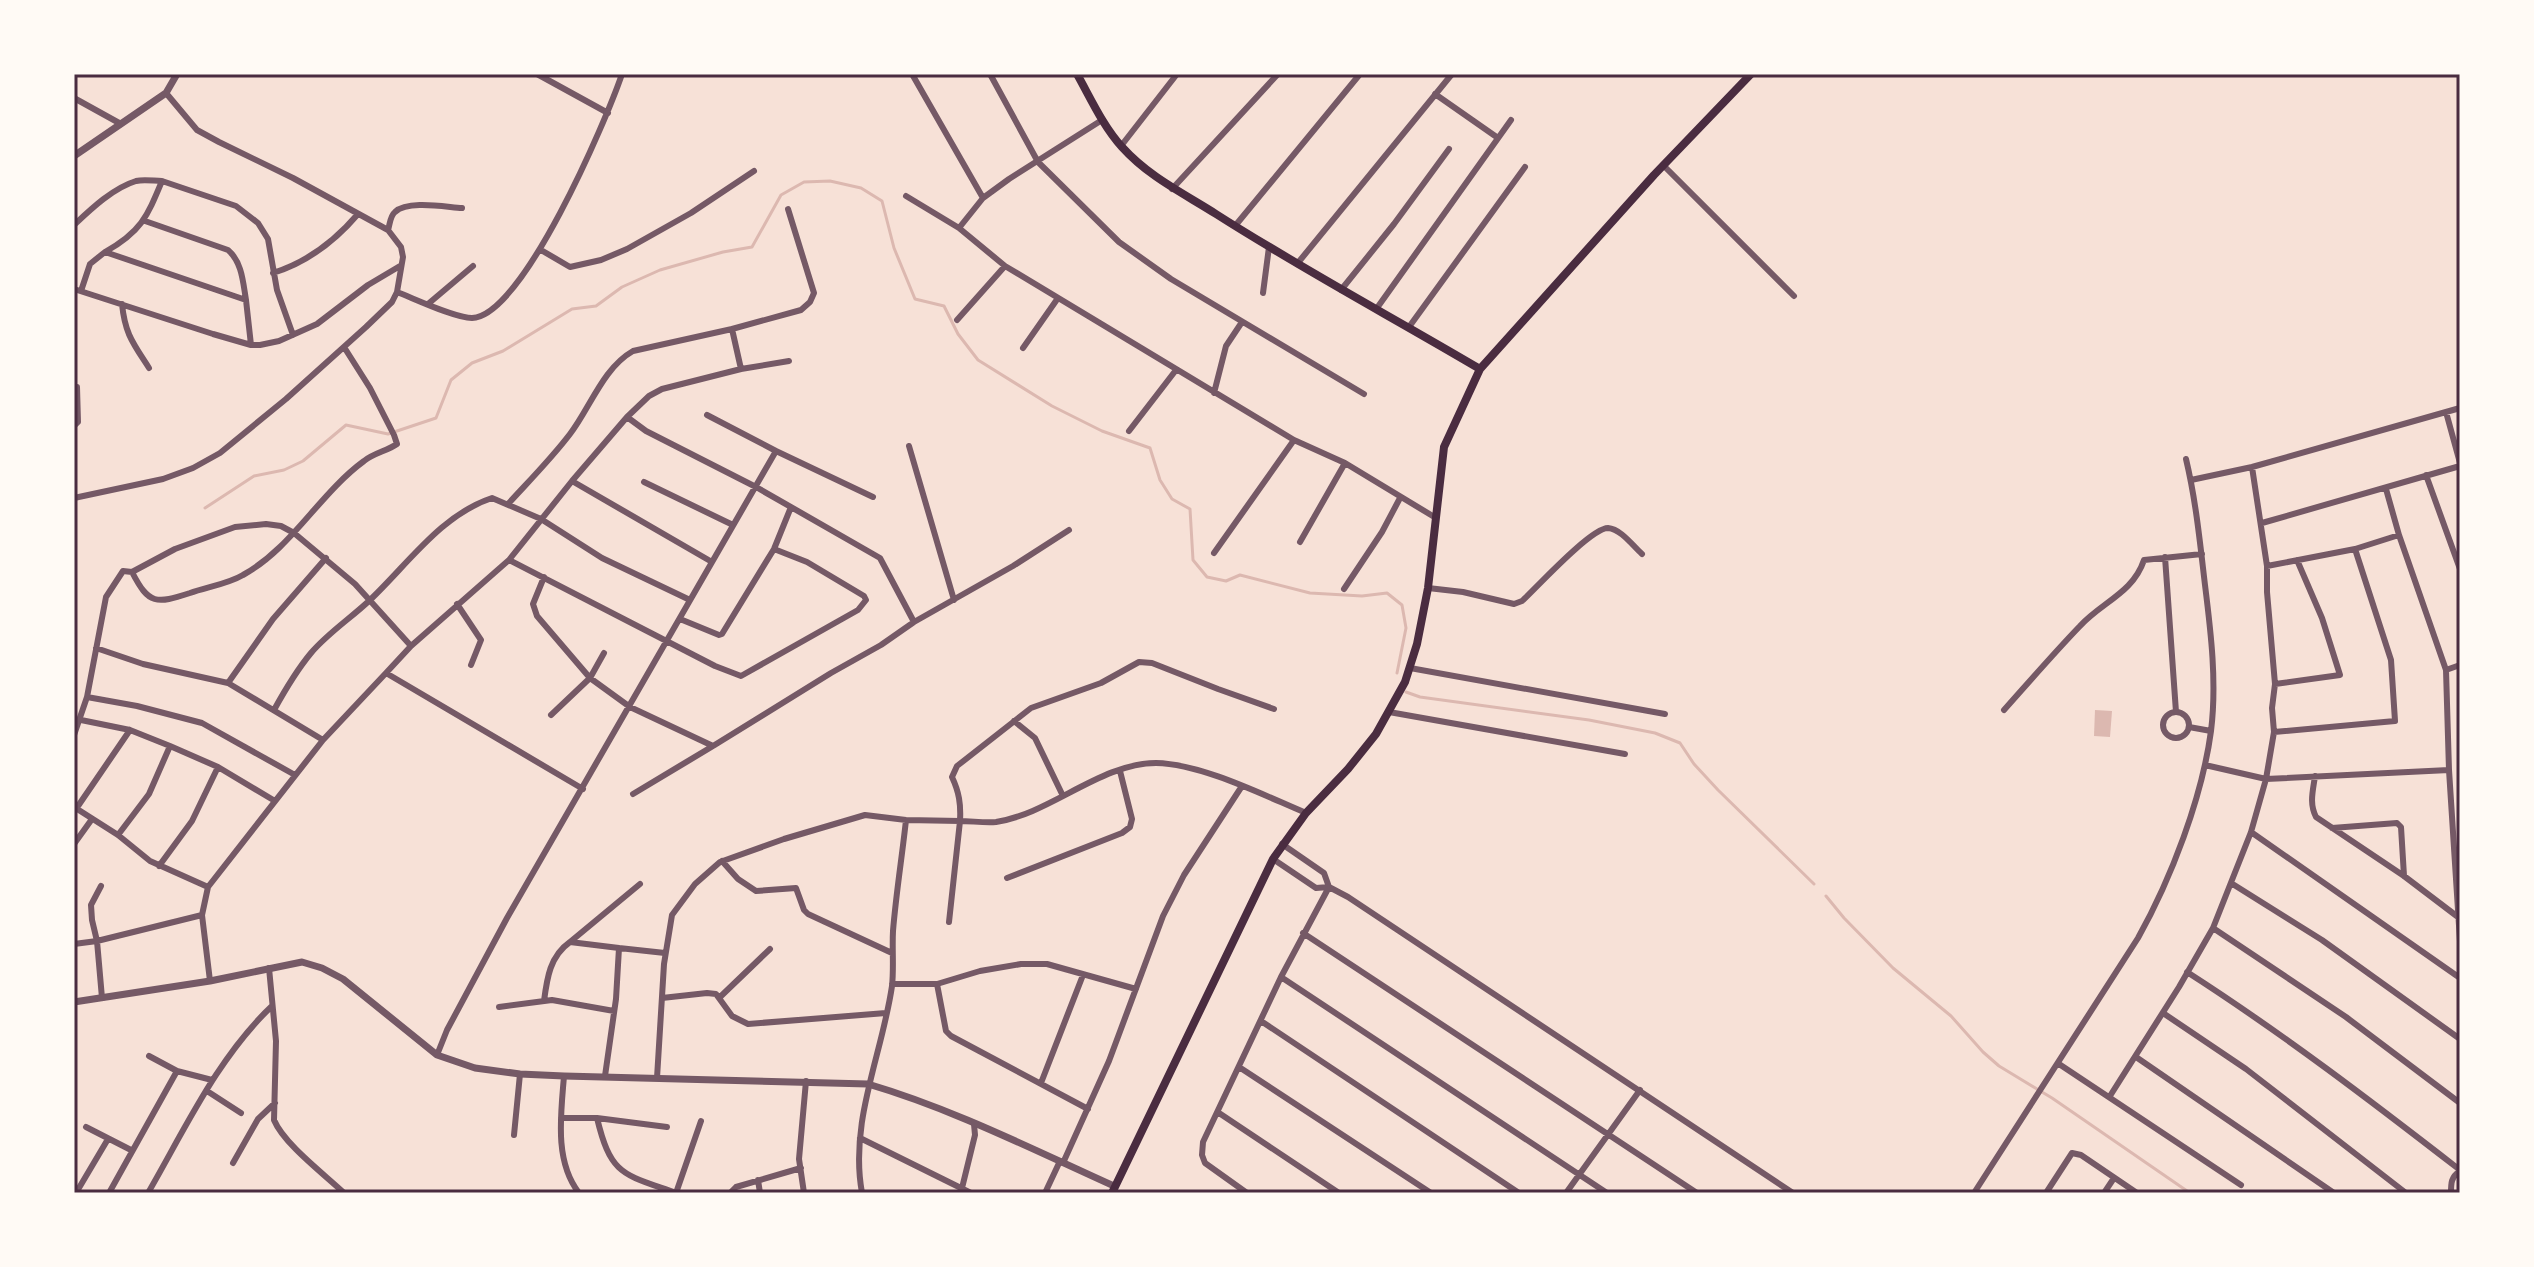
<svg xmlns="http://www.w3.org/2000/svg" width="2534" height="1267" font-family="'PT Sans Narrow',sans-serif">
	<rect width="100%" height="100%" fill="#f7e1d7"/>
	<path fill="#dcb8b0" d="M2095,710l17,1 -2,26 -16,-1z"/>
	<g fill="none" stroke-linecap="round" stroke-linejoin="round">
		<path stroke="#dcb8b0" stroke-width="3" d="M205,508l49,-32 30,-6 19,-9 43,-36 42,9 48,-16 15,-38 21,-17 31,-12 69,-42 24,-3 26,-19 38,-17 63,-18 29,-5 29,-52 23,-13 26,-1 31,7 21,13 12,47 21,51 29,7 14,28 20,26 74,46 50,25 48,17 10,32 12,19 18,10 3,51 14,17 19,4 14,-6 70,18 52,3 25,-3 15,12 4,23 -9,45
			M1406,692l14,5 169,23 66,13 25,10 14,21 24,26 96,94
			M1826,896l18,22 49,50 58,48 32,36 16,14 53,32 138,95"/>
		<path stroke="#755966" stroke-width="6" d="M537,74l71,39
			M912,74l71,124
			M990,74l48,88 81,80 52,37 193,115
			M1435,94l63,44
			M74,98l47,26
			M1102,120l-93,59 -26,19 -24,30 46,38 289,174 51,23 91,55
			M1121,146l56,-72
			M1664,166l130,130
			M1172,189l106,-115
			M906,196l53,32
			M145,221l83,29c14,12 15,32 18,50
			M74,225c17,-16 39,-37 62,-44 8,-2 18,0 26,0
			M1235,226l125,-152
			M388,230c2,-6 2,-14 7,-18 13,-12 50,-5 67,-4
			M541,250l29,17 31,-7 26,-11 64,-36 63,-42
			M1297,264l155,-190
			M273,273c35,-11 62,-32 85,-59
			M74,289l139,45 38,11h9l19,-4 38,-17 51,-39 32,-19
			M1341,290l53,-66 55,-75
			M81,291l9,-27 15,-12
			M397,292c18,7 58,26 75,26 51,-2 134,-197 150,-244
			M1263,293l6,-46
			M122,304c3,30 11,39 27,64
			M428,304l45,-38
			M1377,308l134,-188
			M957,320l48,-54
			M1409,327l116,-160
			M732,329l69,-19 9,-8 4,-9 -26,-84
			M251,345l-5,-45 -141,-48c36,-20 42,-35 57,-71l74,25 22,17 10,16 9,51 16,45
			M1023,348l35,-50
			M1214,393l12,-47 16,-24
			M2446,412l14,51
			M627,417l19,14 110,56 124,71 34,64
			M74,426l4,-4 -1,-35
			M1129,431l47,-61
			M909,446l45,154
			M776,451l97,46
			M2426,475l34,94
			M2191,480l61,-13 208,-59
			M572,481l140,81
			M644,482l89,43
			M2386,489l13,46 47,135 3,100 11,171
			M74,498l89,-19 30,-11 27,-15 66,-54 80,-72 26,-25 5,-10 6,-35 -2,-10 -13,-17 -95,-52 -74,-36 -22,-12 -31,-37
			M508,504c21,-23 43,-45 62,-70 20,-26 33,-66 63,-83l99,-22 9,40
			M2262,523l198,-57
			M1300,542l45,-79
			M1214,553l80,-113
			M2165,557l11,155
			M509,560l63,-79 55,-64 22,-21 13,-7 79,-20 48,-8
			M2267,566l88,-17 44,-14
			M132,572c17,33 24,32 58,21 17,-6 38,-9 53,-18 49,-27 76,-81 121,-114 10,-8 23,-10 33,-17l-3,-9 -24,-47 -26,-41
			M544,577l-11,27 4,12 53,62 40,29 83,39 118,-73 50,-28 33,-23 99,-56 56,-36
			M1428,588l35,4 51,12 8,-3c15,-14 69,-73 86,-73 13,1 25,18 34,26
			M1344,589l38,-57 18,-34
			M457,604l24,36 -10,25
			M680,619l39,16 3,-1 52,-85 17,-42
			M96,648l47,16 85,19 95,57
			M1410,668l255,46
			M2446,670l14,-5
			M386,673l25,-27 98,-86 206,106 26,10 117,-66 8,-10 -2,-4 -57,-34 -33,-13
			M228,683l45,-64 53,-61
			M2275,684l65,-9 -18,-57 -25,-58
			M87,697l50,9 65,17 93,52
			M274,710c11,-20 22,-39 37,-57 17,-20 40,-35 59,-53 38,-36 71,-85 122,-102l49,21 61,39 88,42
			M2004,710c25,-28 50,-57 76,-84 22,-24 53,-33 64,-66l58,-6
			M2163 725a13 13 0 1 1 26 0a13 13 0 1 1-26 0Z
			M1389,712l236,42
			M551,715l39,-37 14,-25
			M81,720l49,10 40,16
			M1014,721l21,17 28,58
			M2189,727l22,4
			M2274,732l121,-11 -4,-61 -36,-111
			M74,735l13,-38 19,-100 17,-26 9,1 43,-23 60,-22 31,-3 15,2 13,7 61,51 56,62
			M2205,765l61,14 183,-9
			M2315,776c-2,15 -6,27 1,41l88,59 54,41
			M633,794l80,-48
			M74,807l44,28 32,26 58,26
			M76,809l54,-79
			M2332,828l65,-5 4,4 3,49
			M2251,832l209,146
			M118,835l31,-41 21,-48 48,21 57,34
			M74,844l18,-25
			M1282,844l42,29 5,14
			M1273,859l43,29 13,-1 19,10 445,296
			M722,861l16,18 18,12 40,-3 8,22 4,4 84,39
			M159,866l33,-45 26,-54
			M1007,878l115,-45 8,-6 2,-8 -12,-48
			M2231,883l91,57 138,99
			M101,886l-10,19 1,15 5,21 5,57
			M949,922l11,-101c11,0 25,2 36,1 54,-8 105,-59 160,-59 46,1 107,32 150,50
			M2213,928l133,89 114,86
			M1303,933l394,260
			M570,942l70,-58
			M74,944l23,-3 105,-26
			M269,968l7,73 -2,79c10,24 50,54 70,73
			M2187,972c95,61 184,129 273,198
			M1281,977l326,216
			M210,981l-8,-66 6,-28 115,-147 63,-67 197,116
			M892,984h45l43,-13 41,-7h26l89,25
			M937,984l9,47 5,5 137,73
			M662,998l45,-5 9,1 16,22 16,8 138,-11
			M719,998l51,-49
			M544,1001c3,-23 6,-45 26,-59l49,6
			M499,1007l53,-7 62,11
			M2163,1013l83,56 160,124
			M1261,1021l258,172
			M437,1055l10,-25 60,-112 269,-467 -69,-36
			M149,1056l28,15 35,9
			M2136,1057l198,136
			M2059,1064l182,121
			M1239,1067l192,126
			M564,1076c-3,38 -10,85 15,117
			M605,1076l11,-77 3,-51 46,5
			M657,1078l7,-114 8,-49 23,-31 25,-22 64,-23 81,-24 41,5 54,1c1,-17 -1,-29 -8,-44l5,-11 74,-58 70,-25 38,-21 13,1 66,26 56,20
			M1041,1083l42,-108
			M207,1091l34,22
			M2110,1096l69,-109 34,-59 38,-96 15,-53 8,-47 -2,-24 3,-24 -8,-92v-26l-15,-99
			M1219,1113l120,80
			M561,1118h36l70,9
			M597,1118c14,58 26,56 79,75
			M86,1127l45,23
			M514,1135l6,-61
			M860,1138l111,55
			M233,1163l25,-44 17,-16
			M1063,1163l46,-102 54,-145 21,-41 58,-89
			M758,1180l2,13
			M962,1188l13,-53 -1,-11
			M76,1193l32,-54
			M109,1193l68,-122
			M148,1193c37,-64 70,-136 124,-187
			M676,1193l25,-72
			M730,1193l6,-6 65,-19
			M804,1193l-5,-34 7,-78
			M862,1193c-13,-71 20,-138 30,-207 2,-18 0,-37 1,-55 3,-37 9,-74 13,-111
			M1045,1193l15,-32
			M1247,1193l-42,-30 -3,-8 1,-13 78,-165 48,-90
			M1566,1193l74,-103
			M1974,1193l164,-255c33,-59 64,-140 73,-207 6,-48 0,-98 -6,-146 -5,-42 -9,-84 -19,-126
			M2046,1193l26,-40 9,2 56,38
			M2104,1193l10,-15
			M2451,1193c0,-10 0,-16 9,-22"/>
		<path stroke="#755966" stroke-width="7" d="M74,156l92,-63 11,-19
			M74,1002l136,-21 92,-19 20,6 21,11 94,76 38,13 45,6 44,2 304,8c85,25 166,66 246,102"/>
		<path stroke="#4a2c40" stroke-width="8" d="M1077,74c14,25 26,52 45,73 27,30 61,46 94,67 86,55 176,103 264,155
			M1112,1193l161,-334 33,-46 42,-44 28,-35 29,-52 12,-38 11,-56 16,-141 36,-78 174,-194 97,-101"/>
	</g>
	<rect width="2534" height="1267" fill="none" stroke="#fffaf5" stroke-width="152"/>
	<rect x="76" y="76" width="2382" height="1115" fill="none" stroke="#4a2c40" stroke-width="3"/>
</svg>
